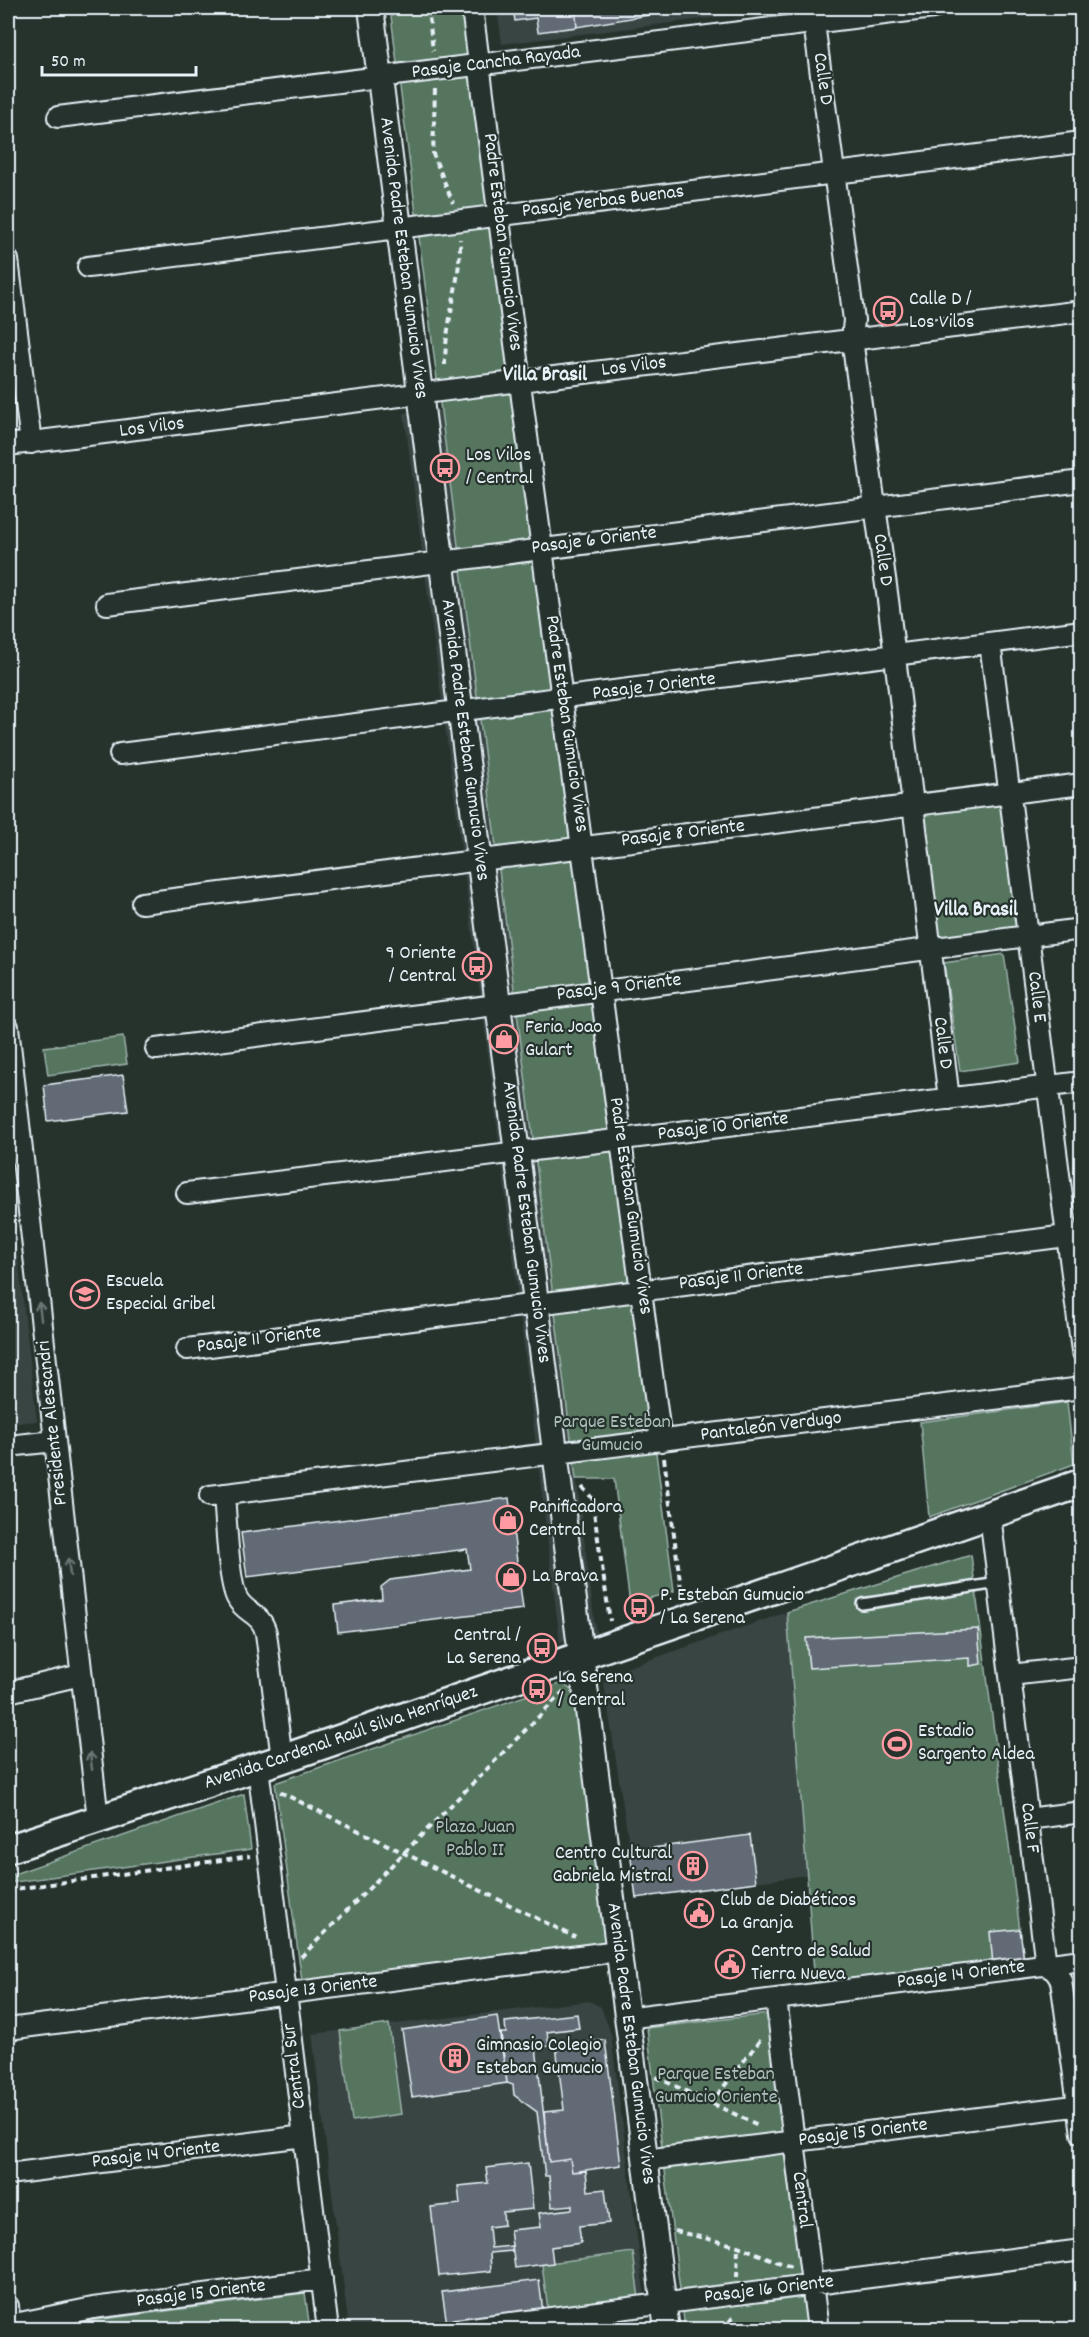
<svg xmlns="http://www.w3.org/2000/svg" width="1089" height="2337" font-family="Dekko,sans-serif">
	<rect width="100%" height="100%" fill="#26332d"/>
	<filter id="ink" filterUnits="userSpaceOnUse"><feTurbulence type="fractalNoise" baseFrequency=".0167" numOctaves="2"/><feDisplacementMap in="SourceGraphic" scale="12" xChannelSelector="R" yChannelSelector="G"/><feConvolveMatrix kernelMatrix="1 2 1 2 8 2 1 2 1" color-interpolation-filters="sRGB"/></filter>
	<g filter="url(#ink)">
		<path fill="#384443" d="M497,8h294l-289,36z
			M441,410l155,1223 -36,9 -69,-566 -87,-663z
			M13,1215l24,206 -29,3v-208z
			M787,1612l20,263 -51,7 -6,-47 -120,16 -27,-175z
			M589,2001l12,6 10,27 34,265 -238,30h-58l-37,-295z"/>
		<path fill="#54755f" stroke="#9eb3ac" stroke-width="1.5" d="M390,8h78l206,1583 -44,13 -16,-125h-38z
			M997,803l9,4 17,116 -7,8 -72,9 -7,-5 -14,-115 3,-7z
			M1004,954l16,108 -60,9 -16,-108z
			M123,1037l4,27 -79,11 -4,-28z
			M1067,1402l7,62 -145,53 -9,-95z
			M971,1555l53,406 -209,24 -28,-373z
			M562,1683l13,10 34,244 -8,7 -299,37 -27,-198z
			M244,1794l7,55 -243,34v-7z
			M769,2014l39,315h-123l-38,-301z
			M389,2024l12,90 -49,7 -12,-90z
			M633,2252l6,47 -91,12 -6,-47z
			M305,2293l5,36 -260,1v-4z"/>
		<path fill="#626b75" stroke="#e8f1f8" stroke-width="1.5" d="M513,8h62l2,19 -39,5 -2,-14 -21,3z
			M575,8h116l-114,19z
			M123,1075l5,36 -80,10 -4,-36z
			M509,1498l14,111 -185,23 -3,-27 47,-6 -1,-12 9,-7 80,-11 -3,-20 -220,28 -6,-44z
			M978,1629l3,35 -11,2v-8l-161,10 -3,-30z
			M750,1835l6,47 -120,16 -6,-47z
			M1020,1929l4,32 -31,4 -3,-33z
			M577,2014l2,14 -32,4 2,14 -13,1 13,115 21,-3 2,13 14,-1 2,20 17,-2 4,34 -30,3 2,17 -30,4 2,16 -38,5 -5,-38 31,-3 -2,-14 33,-4v-4l-20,2 -3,-31h-4l-8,-64 -23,-17 -1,-10 -6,-2 -6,-50h5l-1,-11z
			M497,2016l10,67 -95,14 -10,-67z
			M605,2040l16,125 -49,7 -2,-13 -21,3 -5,-50 20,-2 -8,-64z
			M528,2163l5,46 -30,3 1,13 -15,2 2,21 21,-2v5l-22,2 1,18 -52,5 -8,-69 29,-3 -2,-18 30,-3 -2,-15z
			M539,2280l4,32 -96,12 -5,-32z"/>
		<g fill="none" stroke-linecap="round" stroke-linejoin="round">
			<g stroke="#e8f1f8" stroke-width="14">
				<path id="service" d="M862,1604l136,-21"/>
			</g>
			<g stroke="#e8f1f8" stroke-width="24">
				<path id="minor" d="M472,8l51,398 138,1035
					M814,23l40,297 -2,19 36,261 61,499
					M58,117l875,-109
					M8,260l23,183
					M88,267l994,-125
					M8,445l1074,-134
					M107,604l975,-123
					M990,643l92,708
					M120,754l962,-123
					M142,903l940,-119
					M8,1027l90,792
					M156,1049l926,-120
					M187,1193l895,-111
					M187,1349l895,-115
					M8,1446l47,-5
					M224,1494c2,22 4,87 13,104 8,16 24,14 29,35l16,126
					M210,1496l872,-108
					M990,1515l56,450 9,6 6,9 21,154
					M1010,1675l72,-8
					M8,1692l73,-17
					M258,1767l70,563
					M1028,1819l54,-7
					M776,1999l42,331
					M626,2018l456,-58
					M8,2029l610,-78
					M645,2160l437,-55
					M8,2174l296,-38
					M8,2306l2,24
					M10,2325l83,-17 229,-29
					M456,2330l626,-80"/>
			</g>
			<g stroke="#e8f1f8" stroke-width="28">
				<g id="tertiary">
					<path id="s1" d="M371,8l296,2322"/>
				</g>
			</g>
			<g stroke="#e8f1f8" stroke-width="32">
				<g id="secondary">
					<path id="s2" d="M8,1849l274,-90 800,-276"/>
				</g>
			</g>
			<path stroke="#e8f1f8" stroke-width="4" stroke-dasharray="6 4.5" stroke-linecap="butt" d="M428,8l5,43
				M435,89l-2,65 20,49
				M445,365c0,-43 16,-83 15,-126
				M664,1458l18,138
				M582,1487l10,11 18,123
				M280,1792l295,145
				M8,1890l242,-34
				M301,1957l263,-266
				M656,2077l104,49
				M711,2103l50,-64
				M675,2231l63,15 53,21
				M737,2277l1,-31
				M710,2330l19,-8 6,-7"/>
			<use href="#service" stroke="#26332d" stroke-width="9"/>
			<use href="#minor" stroke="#26332d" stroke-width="20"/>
			<use href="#tertiary" stroke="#26332d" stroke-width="24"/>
			<use href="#secondary" stroke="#26332d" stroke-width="27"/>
		</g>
		<defs><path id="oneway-shaft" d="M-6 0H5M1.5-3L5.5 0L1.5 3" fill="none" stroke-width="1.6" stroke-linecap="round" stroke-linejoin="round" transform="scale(1.5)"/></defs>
		<g stroke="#6a7674">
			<use href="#oneway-shaft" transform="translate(40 1311) rotate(-97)"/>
			<use href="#oneway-shaft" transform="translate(69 1567) rotate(-97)"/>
			<use href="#oneway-shaft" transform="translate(91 1761) rotate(-97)"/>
		</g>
	</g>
	<defs>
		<g id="bus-ring" transform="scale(1.5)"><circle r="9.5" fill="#26332d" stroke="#ff9aa2" stroke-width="1.5"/><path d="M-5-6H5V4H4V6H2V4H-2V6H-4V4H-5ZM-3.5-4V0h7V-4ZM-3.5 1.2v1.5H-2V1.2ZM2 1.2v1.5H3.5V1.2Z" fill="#ff9aa2"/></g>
		<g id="shop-ring" transform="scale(1.5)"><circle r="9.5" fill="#26332d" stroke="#ff9aa2" stroke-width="1.5"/><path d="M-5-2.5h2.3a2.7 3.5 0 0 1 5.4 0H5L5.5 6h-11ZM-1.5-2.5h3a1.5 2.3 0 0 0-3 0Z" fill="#ff9aa2"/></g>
		<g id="school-ring" transform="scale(1.5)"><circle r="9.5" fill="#26332d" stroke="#ff9aa2" stroke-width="1.5"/><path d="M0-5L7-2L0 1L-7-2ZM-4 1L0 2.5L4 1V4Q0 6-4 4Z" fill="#ff9aa2"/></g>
		<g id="stadium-ring" transform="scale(1.5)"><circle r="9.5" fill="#26332d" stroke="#ff9aa2" stroke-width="1.5"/><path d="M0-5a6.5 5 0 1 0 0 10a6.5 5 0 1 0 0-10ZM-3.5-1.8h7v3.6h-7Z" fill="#ff9aa2"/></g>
		<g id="building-ring" transform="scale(1.5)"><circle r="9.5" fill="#26332d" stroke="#ff9aa2" stroke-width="1.5"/><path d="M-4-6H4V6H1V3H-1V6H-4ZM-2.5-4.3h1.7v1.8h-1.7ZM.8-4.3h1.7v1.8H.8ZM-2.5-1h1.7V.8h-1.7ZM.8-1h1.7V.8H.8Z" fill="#ff9aa2"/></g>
		<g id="civic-ring" transform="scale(1.5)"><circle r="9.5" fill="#26332d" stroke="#ff9aa2" stroke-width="1.5"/><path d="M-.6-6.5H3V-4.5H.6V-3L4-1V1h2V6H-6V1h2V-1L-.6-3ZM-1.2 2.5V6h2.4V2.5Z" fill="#ff9aa2"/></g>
	</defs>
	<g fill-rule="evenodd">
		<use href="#bus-ring" x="888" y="311"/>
		<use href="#bus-ring" x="445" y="468"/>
		<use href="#bus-ring" x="477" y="966"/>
		<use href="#shop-ring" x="504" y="1039"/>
		<use href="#school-ring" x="85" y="1294"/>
		<use href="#shop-ring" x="508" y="1520"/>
		<use href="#shop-ring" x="511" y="1577"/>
		<use href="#bus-ring" x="639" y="1608"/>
		<use href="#bus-ring" x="542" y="1648"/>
		<use href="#bus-ring" x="537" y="1689"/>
		<use href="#stadium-ring" x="897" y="1744"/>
		<use href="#building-ring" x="693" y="1866"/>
		<use href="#civic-ring" x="699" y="1913"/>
		<use href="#civic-ring" x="730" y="1964"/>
		<use href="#building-ring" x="455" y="2058"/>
	</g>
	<g text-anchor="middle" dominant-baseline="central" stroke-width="4.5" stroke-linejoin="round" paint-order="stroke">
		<g font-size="20" fill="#e8f1f8" stroke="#26332d">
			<text transform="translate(496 63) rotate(-7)">Pasaje Cancha Rayada</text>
			<text transform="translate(822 79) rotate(82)">Calle D</text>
			<text transform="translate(603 202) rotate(-7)">Pasaje Yerbas Buenas</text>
			<text transform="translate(502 242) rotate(83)">Padre Esteban Gumucio Vives</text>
			<text stroke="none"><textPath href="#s1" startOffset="252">Avenida Padre Esteban Gumucio Vives</textPath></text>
			<text transform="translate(634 367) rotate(-7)">Los Vilos</text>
			<text transform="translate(152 428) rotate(-7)">Los Vilos</text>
			<text transform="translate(594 541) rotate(-7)">Pasaje 6 Oriente</text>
			<text transform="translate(882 560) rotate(82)">Calle D</text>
			<text transform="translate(654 687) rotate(-7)">Pasaje 7 Oriente</text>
			<text transform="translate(566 724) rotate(82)">Padre Esteban Gumucio Vives</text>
			<text stroke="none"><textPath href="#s1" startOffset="738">Avenida Padre Esteban Gumucio Vives</textPath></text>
			<text transform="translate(683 834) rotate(-7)">Pasaje 8 Oriente</text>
			<text transform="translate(619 988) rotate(-7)">Pasaje 9 Oriente</text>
			<text transform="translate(1036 997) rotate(83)">Calle E</text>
			<text transform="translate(942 1043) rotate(83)">Calle D</text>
			<text transform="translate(723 1127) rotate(-7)">Pasaje 10 Oriente</text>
			<text transform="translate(630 1206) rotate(82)">Padre Esteban Gumucio Vives</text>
			<text stroke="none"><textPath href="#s1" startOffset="1224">Avenida Padre Esteban Gumucio Vives</textPath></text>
			<text transform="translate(741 1277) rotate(-7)">Pasaje 11 Oriente</text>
			<text transform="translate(259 1340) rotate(-7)">Pasaje 11 Oriente</text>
			<text transform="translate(53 1423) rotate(-96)">Presidente Alessandri</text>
			<text transform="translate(771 1427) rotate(-7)">Pantaleón Verdugo</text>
			<text stroke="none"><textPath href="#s2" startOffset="351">Avenida Cardenal Raúl Silva Henríquez</textPath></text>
			<text transform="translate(1029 1828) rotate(83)">Calle F</text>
			<text transform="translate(961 1975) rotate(-7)">Pasaje 14 Oriente</text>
			<text transform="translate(313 1990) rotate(-7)">Pasaje 13 Oriente</text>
			<text stroke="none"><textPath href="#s1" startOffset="2052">Avenida Padre Esteban Gumucio Vives</textPath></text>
			<text transform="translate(295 2066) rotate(-97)">Central Sur</text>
			<text transform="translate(863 2133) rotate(-7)">Pasaje 15 Oriente</text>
			<text transform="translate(156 2155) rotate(-7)">Pasaje 14 Oriente</text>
			<text transform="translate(801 2200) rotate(83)">Central</text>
			<text transform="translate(769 2290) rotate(-7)">Pasaje 16 Oriente</text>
			<text transform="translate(201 2294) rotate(-7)">Pasaje 15 Oriente</text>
		</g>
		<g font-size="20" fill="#e8f1f8" stroke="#26332d" text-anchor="start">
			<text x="909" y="300">Calle D /<tspan x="909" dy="23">Los Vilos</tspan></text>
			<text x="466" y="456">Los Vilos<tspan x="466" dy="23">/ Central</tspan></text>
			<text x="456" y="954" text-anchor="end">9 Oriente<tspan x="456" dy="23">/ Central</tspan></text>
			<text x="525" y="1028">Feria Joao<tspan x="525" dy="23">Gulart</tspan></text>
			<text x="106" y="1282">Escuela<tspan x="106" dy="23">Especial Gribel</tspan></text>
			<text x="529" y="1508">Panificadora<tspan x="529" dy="23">Central</tspan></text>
			<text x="532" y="1577">La Brava</text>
			<text x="660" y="1596">P. Esteban Gumucio<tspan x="660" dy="23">/ La Serena</tspan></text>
			<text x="521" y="1636" text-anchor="end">Central /<tspan x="521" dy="23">La Serena</tspan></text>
			<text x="558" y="1678">La Serena<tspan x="558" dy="23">/ Central</tspan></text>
			<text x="918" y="1732">Estadio<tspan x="918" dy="23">Sargento Aldea</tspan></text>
			<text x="672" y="1854" text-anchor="end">Centro Cultural<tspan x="672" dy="23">Gabriela Mistral</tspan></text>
			<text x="720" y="1901">Club de Diabéticos<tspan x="720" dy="23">La Granja</tspan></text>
			<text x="751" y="1952">Centro de Salud<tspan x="751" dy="23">Tierra Nueva</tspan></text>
			<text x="476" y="2046">Gimnasio Colegio<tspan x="476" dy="23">Esteban Gumucio</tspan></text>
		</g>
		<g font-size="20" fill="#adbfbb" stroke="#26332d">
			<text x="612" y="1423">Parque Esteban<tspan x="612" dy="23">Gumucio</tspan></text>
			<text x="475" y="1828">Plaza Juan<tspan x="475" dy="23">Pablo II</tspan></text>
			<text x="716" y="2075">Parque Esteban<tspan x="716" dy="23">Gumucio Oriente</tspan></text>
		</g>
		<g font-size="21" font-weight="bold" fill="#e8f1f8" stroke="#26332d">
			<text x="545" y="376">Villa Brasil</text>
			<text x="976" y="911">Villa Brasil</text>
		</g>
	</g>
	<rect width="1089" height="2337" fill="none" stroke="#26332d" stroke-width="30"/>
	<rect x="15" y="15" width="1059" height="2307" fill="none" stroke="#e8f1f8" stroke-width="2" filter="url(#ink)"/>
	<path d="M42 66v9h154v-9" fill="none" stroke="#e8f1f8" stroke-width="3"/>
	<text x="51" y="66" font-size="18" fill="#e8f1f8" stroke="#26332d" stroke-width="4.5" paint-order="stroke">50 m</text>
</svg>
